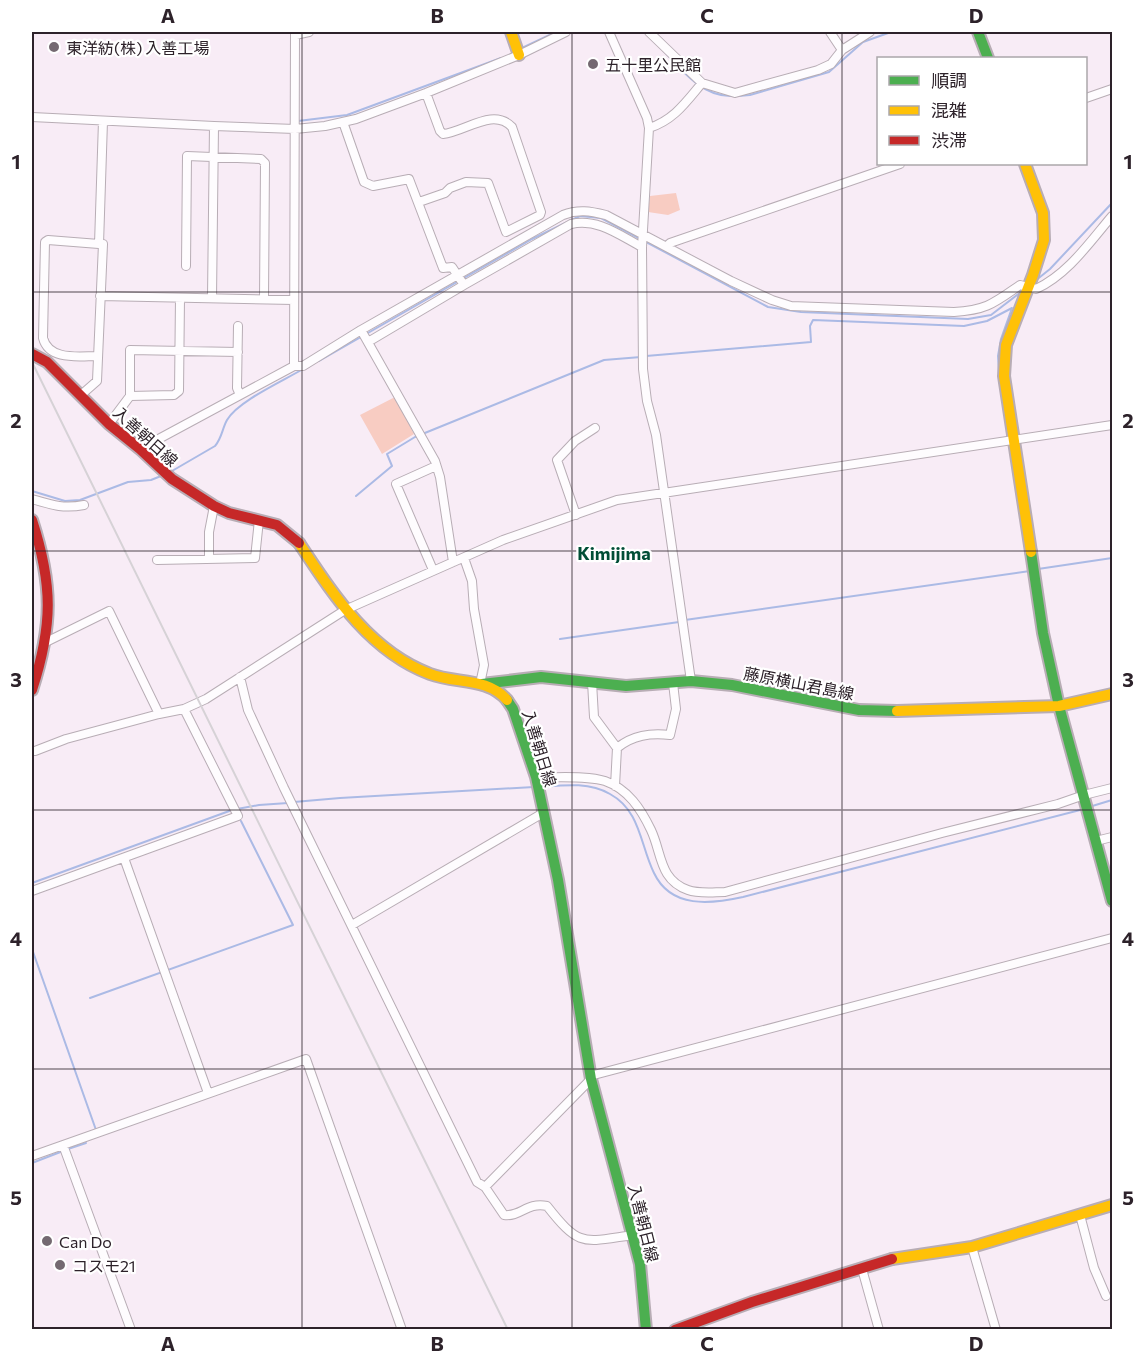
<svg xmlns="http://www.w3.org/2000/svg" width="1144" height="1361" font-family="Commissioner,'Noto Sans JP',sans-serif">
	<rect width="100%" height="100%" fill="#f8ecf6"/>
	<path fill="#f8ccc2" d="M676,193l4,17 -12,5 -20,-3 2,-16z
		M395,397l19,37 -32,20 -22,-39z"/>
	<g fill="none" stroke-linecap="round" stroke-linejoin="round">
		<path stroke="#abbae5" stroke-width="2" d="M522,48l34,-16
			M664,51c18,20 39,46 68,45
			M738,96l12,-1 79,-23 34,-30 28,-10
			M298,121l49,-6 154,-57
			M1035,281l15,-12 62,-66
			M646,356l165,-14 -1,-16 3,-6 151,6 23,-5 25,-13 -11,31 -3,17 1,17
			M319,361l213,-122 48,-23 21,2 167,89 33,5 167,7 23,-4 30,-23
			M172,471l43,-25c7,-8 7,-17 12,-26 11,-19 56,-39 76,-51
			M32,491l33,10 15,-1 48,-18 23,-2 10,-4
			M356,496l36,-30 -5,-12 28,-17 189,-77 37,-3
			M1038,569l74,-11
			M685,620l345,-49
			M560,639l119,-17
			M542,787c23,-2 47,-5 68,7 31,17 30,51 44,79 17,36 57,31 89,24l341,-88
			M294,802l46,-4 194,-11
			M1089,807l23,-7
			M237,809l22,-4 29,-2
			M32,883l200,-73
			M32,949l64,181
			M90,998l203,-73 -52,-104
			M68,1149l18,-6
			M32,1163l31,-12"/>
		<g stroke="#b8adb5" stroke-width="10">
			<path id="street" d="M609,32l38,86 2,10 -7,119 1,122 4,32 9,34 35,246
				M649,32l53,51 33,10 83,-23 13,-6 11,-14 28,-18
				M830,32l12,18
				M295,35l14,-3
				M1086,98l26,-9
				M32,117l182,9 81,3 30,-3 31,-7 70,-26 93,-38 47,-23
				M343,122l21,60 9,4 36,-7 34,89 9,-1 12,18 -96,57
				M649,128c25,-8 37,-26 53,-45
				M419,202l26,-9 5,-5 16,-6 22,1 18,49 34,-17 1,-3 -29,-85c-19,-20 -47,5 -69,7l-3,-3 -14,-38
				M667,246l3,-3 230,-79
				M186,266l1,-110 74,3 4,4 -1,136
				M464,285l107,-61c27,-6 48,11 71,23
				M100,296l194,4
				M212,298l2,-172
				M238,326l-1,62 3,7
				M361,330l74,131 5,16 13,85
				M97,356c-18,0 -48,5 -54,-18l2,-96 3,-2 51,4
				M294,366l1,-334
				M81,395l16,-14 6,-137h-4l4,-123
				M130,396l44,-1 5,-4 1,-93
				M109,424l21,-28v-46l108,2
				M140,449l154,-83h9l58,-36 202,-115c15,-6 27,-4 43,0l125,66 41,19 19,6 163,6c33,-2 40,-9 66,-27l16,4c32,-15 53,-46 76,-73
				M32,499c20,6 31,10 52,6
				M576,515l-19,-55 18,-19 20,-13
				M464,558l8,23 2,28 10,56 -4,19
				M209,559v-27l5,-26
				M157,560l98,-2 4,-38
				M433,570l-37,-86 40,-18
				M46,642l63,-31 50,103
				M240,677l8,33 36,78 193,394 8,5 19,28c17,2 22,-13 43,-9 33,42 36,36 86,29
				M592,682l2,35 23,31 -2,38
				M617,748c16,-13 33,-15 53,-13l6,-26 -3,-26
				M32,751h3l31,-12 93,-25 25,-5 22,-10 139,-89 158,-70 114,-40 495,-75
				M536,777c20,1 50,-2 69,4 23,8 36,28 46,49 11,23 8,50 37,60 11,4 26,2 37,2l217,-59 116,-29 26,-9 28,-7
				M1096,841l16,-4
				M124,858l84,235
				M32,891l206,-75 -54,-107
				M352,925l191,-112
				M590,1076l522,-138
				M63,1145l68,185
				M32,1156l274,-97 96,271
				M485,1187l106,-108
				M1080,1215l14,53 12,28
				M972,1247l24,83
				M862,1269l17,61"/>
		</g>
		<g stroke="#b8adb5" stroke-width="14">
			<path id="fast" d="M978,32l10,26
				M1031,552l12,81 16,73 53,195
				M482,684l59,-7 85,9 65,-5 41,4 127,25 38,1
				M507,700l6,9 23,68 22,103 33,199 49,185 6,66"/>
		</g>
		<g stroke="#b8adb5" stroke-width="14">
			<path id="slow" d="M511,32l8,23
				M1025,164l18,49 1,27 -11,35 -27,70 -2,31 27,176
				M299,543c34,51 70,108 131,131 26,10 57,3 77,26
				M897,711l162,-5 53,-12
				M892,1259l80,-12 140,-42"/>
		</g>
		<g stroke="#b8adb5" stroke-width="14">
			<path id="jam" d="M32,354l15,8 62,62 31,25 32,30 42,27 15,7 48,12 22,18
				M32,520c21,65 21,105 0,170
				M675,1330l77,-28 140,-43"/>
		</g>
		<use href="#street" stroke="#fefcfe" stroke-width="8"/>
		<use href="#fast" stroke="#4caf50" stroke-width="10"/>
		<use href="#slow" stroke="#ffc107" stroke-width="10"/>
		<use href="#jam" stroke="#c62828" stroke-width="10"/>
		<path stroke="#d6d2d6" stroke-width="2" d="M32,362l476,968"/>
	</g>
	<path fill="none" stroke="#2d222a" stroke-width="1.5" stroke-opacity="0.55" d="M302,32v1298M572,32v1298M842,32v1298M32,292h1080M32,551h1080M32,810h1080M32,1069h1080"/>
	<g fill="#746971" stroke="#fff" stroke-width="2">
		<circle cx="54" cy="47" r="6"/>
		<circle cx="593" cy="64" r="6"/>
		<circle cx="47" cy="1241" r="6"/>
		<circle cx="60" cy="1265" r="6"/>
	</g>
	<g text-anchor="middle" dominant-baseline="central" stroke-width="4.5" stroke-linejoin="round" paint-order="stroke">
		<g font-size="16" fill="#2d222a" stroke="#fff" text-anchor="start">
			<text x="66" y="47">東洋紡(株) 入善工場</text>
			<text x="605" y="64">五十里公民館</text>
			<text x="59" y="1241">Can Do</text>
			<text x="72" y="1265">コスモ21</text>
		</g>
		<g font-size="16" fill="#2d222a" stroke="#fff">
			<text transform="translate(146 436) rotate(42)">入善朝日線</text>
			<text transform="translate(799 683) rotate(11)">藤原横山君島線</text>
			<text transform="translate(540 748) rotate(73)">入善朝日線</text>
			<text transform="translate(644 1223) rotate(76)">入善朝日線</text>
		</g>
		<g font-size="18" font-weight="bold" fill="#004e36" stroke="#fff">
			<text x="614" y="553">Kimijima</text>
		</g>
	</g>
	<rect width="1144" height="1361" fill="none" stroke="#ffffff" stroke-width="66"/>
	<rect x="877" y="57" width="210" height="108" fill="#ffffff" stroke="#aba7aa" stroke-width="1.5"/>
	<rect x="889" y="76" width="30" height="9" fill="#4caf50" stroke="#aba7aa" stroke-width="1.5"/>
	<text x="931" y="87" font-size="18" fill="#2d222a">順調</text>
	<rect x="889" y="106" width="30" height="9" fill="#ffc107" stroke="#aba7aa" stroke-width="1.5"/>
	<text x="931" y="117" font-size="18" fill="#2d222a">混雑</text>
	<rect x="889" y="136" width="30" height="9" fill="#c62828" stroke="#aba7aa" stroke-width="1.5"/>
	<text x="931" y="147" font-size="18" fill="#2d222a">渋滞</text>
	<rect x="33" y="33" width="1078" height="1295" fill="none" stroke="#2d222a" stroke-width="2"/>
	<g font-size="20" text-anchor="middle" font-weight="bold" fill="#2d222a">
		<text x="168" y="23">A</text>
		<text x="437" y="23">B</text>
		<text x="707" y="23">C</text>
		<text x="976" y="23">D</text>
		<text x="16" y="169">1</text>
		<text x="1128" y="169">1</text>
		<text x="16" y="428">2</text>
		<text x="1128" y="428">2</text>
		<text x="16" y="687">3</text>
		<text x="1128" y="687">3</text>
		<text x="16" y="946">4</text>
		<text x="1128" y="946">4</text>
		<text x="16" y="1205">5</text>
		<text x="1128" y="1205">5</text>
		<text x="168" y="1351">A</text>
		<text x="437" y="1351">B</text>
		<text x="707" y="1351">C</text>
		<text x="976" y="1351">D</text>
	</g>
</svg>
